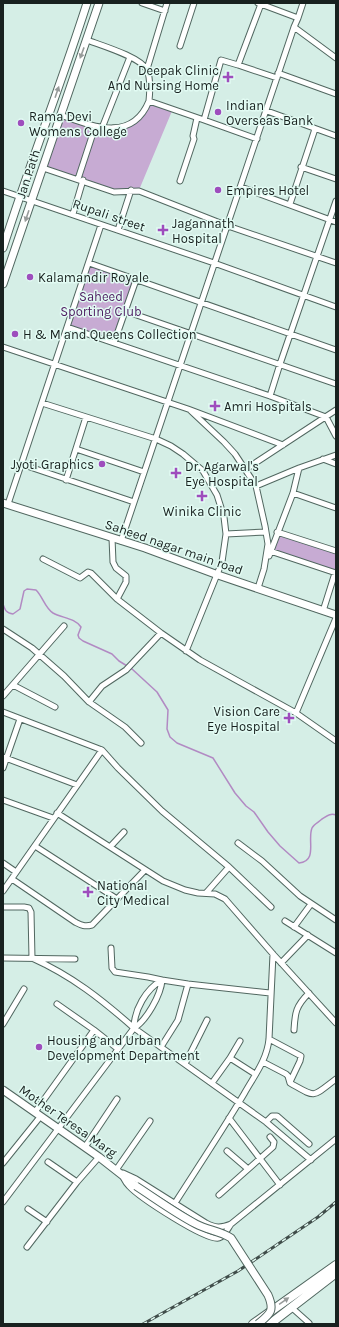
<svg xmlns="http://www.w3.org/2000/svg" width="339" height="1327" font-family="Karla,sans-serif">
	<rect width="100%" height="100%" fill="#d5eee6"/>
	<path fill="#c7abd3" d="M149,102l23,9 -33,79 -24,1 -35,-13 15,-51 17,2 22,-7z
		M60,116l34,11 -16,51 -34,-11z
		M90,266l43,15 -21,60 -42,-15z
		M277,532l59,19v23l-67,-21z"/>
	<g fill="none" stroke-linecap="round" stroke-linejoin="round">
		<path stroke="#b28ac3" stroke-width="1.5" d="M3,604c2,6 3,9 10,10l7,-5 4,-18 3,-2 9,1c7,7 9,18 17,23 9,5 22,5 28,14l-3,8 1,3 4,3 29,13 7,7 13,8 25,23 11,18 -1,19 3,8 7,6 36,15 22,35 11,13 8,6 14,20 12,14 19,17c19,-2 8,-23 13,-35 2,-4 7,-6 10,-9 5,-3 8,-6 14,-4"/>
		<g stroke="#516760" stroke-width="7">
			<path id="street" d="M142,3l23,8
				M258,3l40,15 5,-15
				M261,4l-23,61 39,13
				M298,18l-4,9 42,31
				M87,40c13,5 54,17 60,30 4,9 3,21 2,31l55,19
				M180,46l14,-43
				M238,65l-17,-5 -17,60 53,19
				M147,69l20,-66
				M278,73l58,21
				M267,111l69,25
				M60,115c32,11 72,28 89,-14
				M102,128l28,-71
				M301,167l35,12
				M43,168l71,24 25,-1 89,35 108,37
				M78,179l17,-52
				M180,181l14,-42 -1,-3 4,-18
				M241,187l95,35
				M3,191l211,72 122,44
				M290,204l25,-75
				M73,214l10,-34
				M118,230l13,-40
				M89,263l247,87
				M125,311l211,73
				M67,327l203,69 56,21 10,19
				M114,343l22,-63
				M3,347l185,62 95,36
				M270,396l10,-32 56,-163
				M42,403l114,36 15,7 12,8 20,17 14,24 7,22 2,17 -4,28 -36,89
				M191,411l33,31 11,12 21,32 9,40 3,18 -4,25 -6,19
				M76,449l68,23
				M323,459l13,5
				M21,464l113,38
				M246,469l90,-59
				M66,480l20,-63
				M256,486l43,-18 37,-13
				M293,493l43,15
				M8,504l93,-279
				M277,532l59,19
				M226,534l40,-2
				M112,538l1,24 3,6 10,8v6l-9,17 44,34 39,27 96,53 40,28
				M121,541l173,-514
				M270,551l66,22
				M269,556l24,-63 6,-25
				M43,559l37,19 8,-6 3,1 26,26
				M323,611l12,-38
				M3,629l29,19 32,28 25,26 36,25 16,16
				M13,685l42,22
				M3,696l61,-70
				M89,702l13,-16 24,-16 35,-37
				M3,712l99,38 16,18 44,43 67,56 42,40
				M296,713l40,-95
				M3,757l74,28
				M3,768l17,-49
				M3,800l50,18
				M57,813l106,68 22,9 13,3 17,1 10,5 48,55 63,69
				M238,843l24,18 38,35 36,24
				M35,846l82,53
				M110,847l14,-15
				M3,863l13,9
				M12,879l63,43c6,3 9,5 17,3l53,-55
				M3,891l99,-141
				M206,893l23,-26
				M3,907h21l5,1 2,4 1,46
				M285,921l51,32
				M294,927l17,-23
				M111,948l1,20 3,4 33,5 14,3c-1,15 -16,41 -28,48
				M3,958l72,1
				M32,958c40,18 69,41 102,70
				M281,963l27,-28
				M57,1004l37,26 24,19
				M3,1024l21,-35
				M134,1028c0,-18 12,-39 28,-48l26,4 82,9
				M294,1030c1,-18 2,-24 15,-37
				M269,1039l32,17 -1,5 -10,21
				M161,1047l17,-27 10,-36
				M230,1058l25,16
				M263,1062l23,12 2,2 2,7c27,15 21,15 46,-4
				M185,1064l22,-44
				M212,1083l18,-25 10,-17
				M35,1112l59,-82
				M229,1118l51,67
				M266,1122l6,-6h5l32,28
				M85,1147l32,-48
				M227,1151l21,18
				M48,1162l29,20
				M3,1163l37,-46
				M116,1170l34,-49
				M123,1173l13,6 70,44c9,5 15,5 25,1l105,-85
				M124,1179c1,2 3,5 5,7 10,11 78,56 90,52 6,-2 9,-10 12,-14
				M219,1195l54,-48 1,-5 -4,-5
				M3,1202l131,-174 132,94 45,38
				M175,1203c23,-36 47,-72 69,-109 10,-18 23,-34 25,-55l4,-85
				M28,1209l19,13
				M27,1247l50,-65 22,-25
				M291,1307l18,16"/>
		</g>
		<g stroke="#516760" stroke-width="9">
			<path id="secondary" d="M3,248c26,-83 58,-163 84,-245
				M3,284l96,-281
				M3,503l142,45 73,27 118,40
				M3,1090l96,67 37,29"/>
		</g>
		<g stroke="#516760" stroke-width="10">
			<path id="primary" d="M253,1324l83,-59
				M270,1324l66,-51"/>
		</g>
		<use href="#street" stroke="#fff" stroke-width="5"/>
		<use href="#secondary" stroke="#fff" stroke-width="7"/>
		<use href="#primary" stroke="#fff" stroke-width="8"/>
		<g stroke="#404d4a" stroke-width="3">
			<path id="rail" d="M143,1324l95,-53 80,-54 18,-15"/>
		</g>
		<use href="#rail" stroke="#e2fbf3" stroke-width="1.5" stroke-dasharray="4.5" stroke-linecap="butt"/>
		<g stroke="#516760" stroke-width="9" stroke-linecap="butt">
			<path id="secondary-bridge" d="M136,1186c20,13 39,27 60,38 11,6 24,7 35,14l37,57c7,16 2,19 -10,29"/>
		</g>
		<use href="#secondary-bridge" stroke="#fff" stroke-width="7"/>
	</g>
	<defs><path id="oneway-solid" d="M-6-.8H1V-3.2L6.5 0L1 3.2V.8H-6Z"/></defs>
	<g fill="#979b9a">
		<use href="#oneway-solid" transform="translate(82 53) rotate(110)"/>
		<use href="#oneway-solid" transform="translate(57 92) rotate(-71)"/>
		<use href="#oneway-solid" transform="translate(27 216) rotate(109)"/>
		<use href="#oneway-solid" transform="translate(284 1301) rotate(-35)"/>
	</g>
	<g fill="#9e4dbd" stroke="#e2fbf3" stroke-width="1.5">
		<path d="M226 71h4v4h4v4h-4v4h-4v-4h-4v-4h4z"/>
		<circle cx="218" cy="112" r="4"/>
		<circle cx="21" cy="123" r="4"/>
		<circle cx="218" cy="190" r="4"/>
		<path d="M161 224h4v4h4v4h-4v4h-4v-4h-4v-4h4z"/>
		<circle cx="30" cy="277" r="4"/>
		<circle cx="15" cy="334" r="4"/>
		<path d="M213 400h4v4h4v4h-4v4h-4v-4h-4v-4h4z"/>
		<circle cx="102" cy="464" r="4"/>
		<path d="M174 467h4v4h4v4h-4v4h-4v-4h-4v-4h4z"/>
		<path d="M200 490h4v4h4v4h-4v4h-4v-4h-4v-4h4z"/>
		<path d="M287 712h4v4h4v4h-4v4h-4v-4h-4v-4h4z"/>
		<path d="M86 886h4v4h4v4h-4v4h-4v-4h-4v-4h4z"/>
		<circle cx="39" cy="1047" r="4"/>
	</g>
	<g text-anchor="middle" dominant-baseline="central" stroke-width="3" stroke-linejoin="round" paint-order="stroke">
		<g font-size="13" fill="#18211f" stroke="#e2fbf3" text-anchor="start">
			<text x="219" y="70" text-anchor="end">Deepak Clinic<tspan x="219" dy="15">And Nursing Home</tspan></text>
			<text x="226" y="105">Indian<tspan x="226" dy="15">Overseas Bank</tspan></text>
			<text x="29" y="116">Rama Devi<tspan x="29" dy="15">Womens College</tspan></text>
			<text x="226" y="190">Empires Hotel</text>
			<text x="172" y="223">Jagannath<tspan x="172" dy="15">Hospital</tspan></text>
			<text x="38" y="277">Kalamandir Royale</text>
			<text x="23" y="334">H &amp; M and Queens Collection</text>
			<text x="224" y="406">Amri Hospitals</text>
			<text x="94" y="464" text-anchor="end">Jyoti Graphics</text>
			<text x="185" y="466">Dr. Agarwal's<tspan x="185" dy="15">Eye Hospital</tspan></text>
			<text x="202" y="511" text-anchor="middle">Winika Clinic</text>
			<text x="280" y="711" text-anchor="end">Vision Care<tspan x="280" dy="15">Eye Hospital</tspan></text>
			<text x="97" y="885">National<tspan x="97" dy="15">City Medical</tspan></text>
			<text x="47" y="1040">Housing and Urban<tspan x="47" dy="15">Development Department</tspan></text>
		</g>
		<g font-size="13" fill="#18211f" stroke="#e2fbf3">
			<text transform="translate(28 174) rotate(-72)">Jan Path</text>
			<text transform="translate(109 215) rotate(19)">Rupali street</text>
			<text transform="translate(174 547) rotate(19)">Saheed nagar main road</text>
			<text transform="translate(68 1121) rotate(35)">Mother Teresa Marg</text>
		</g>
		<g font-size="13" fill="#4d1a60" stroke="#e2fbf3">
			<text x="101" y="296">Saheed<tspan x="101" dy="15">Sporting Club</tspan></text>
		</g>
	</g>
	<rect width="339" height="1327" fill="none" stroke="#18211f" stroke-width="8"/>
</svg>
